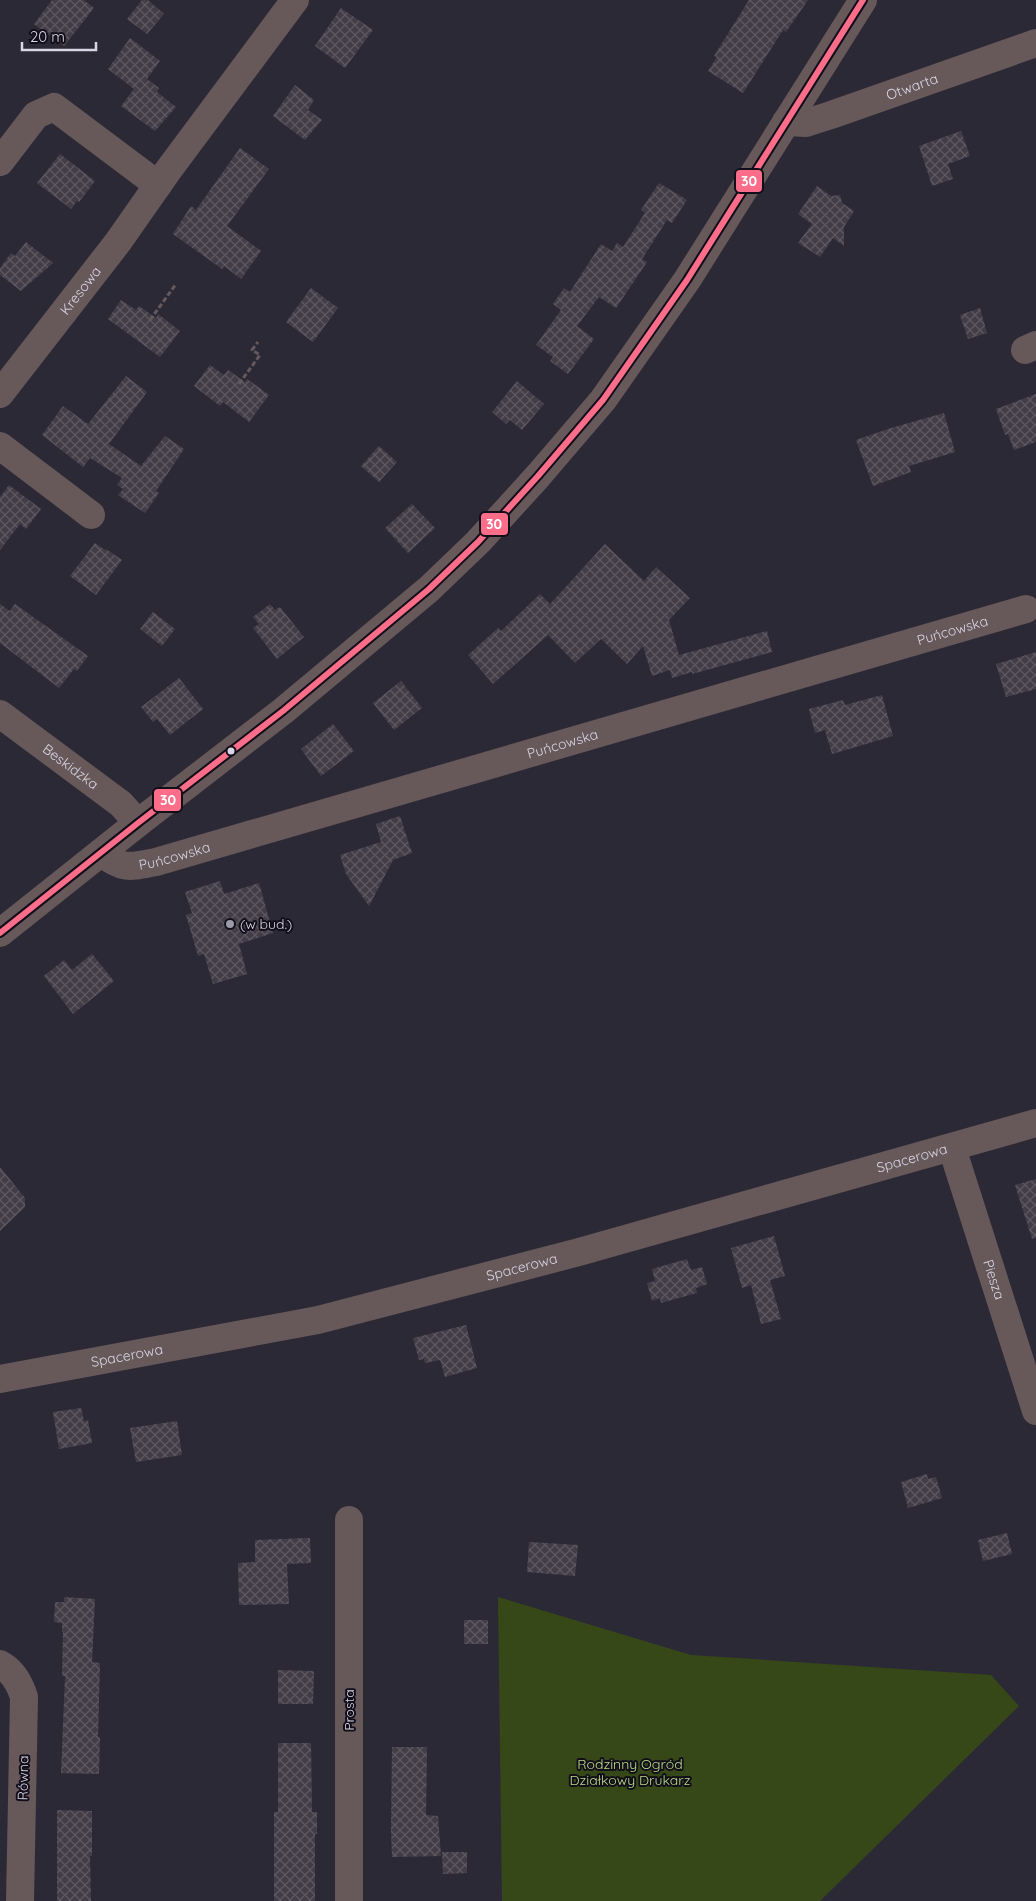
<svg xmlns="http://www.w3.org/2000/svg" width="1036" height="1901" font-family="Quicksand,sans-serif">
	<defs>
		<pattern id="building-cross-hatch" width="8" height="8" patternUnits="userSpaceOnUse" patternTransform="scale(1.25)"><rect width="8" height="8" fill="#433d48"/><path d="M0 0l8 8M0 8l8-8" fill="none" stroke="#5d5862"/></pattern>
	</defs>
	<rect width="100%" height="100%" fill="#2c2936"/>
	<path fill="#374818" d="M498,1597l193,58 300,20 28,31 -199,195h-318z"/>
	<path fill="url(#building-cross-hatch)" d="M52,0h32l10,8 -30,38 -30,-22z
		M142,0h6l16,14 -17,20 -20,-15z
		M749,0h59l-22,32 -3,-2 -40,63 -35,-22 9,-14 -3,-1z
		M341,8l32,22 -28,38 -30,-22z
		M130,38l30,23 -13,18 12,9 -2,4 19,15 -21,24 -34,-25 13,-17 -26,-20z
		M295,85l19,15 -6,10 14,10 -17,20 -32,-24z
		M961,131l9,25 -22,8 5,15 -21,7 -13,-40z
		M240,148l29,21 -42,57 34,25 -20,28 -17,-13 -2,3 -49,-35 18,-28 5,4z
		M60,154l35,27 -16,21 -2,-1 -6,8 -34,-26z
		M659,183l28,17 -15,23 -5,-3 -25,39 5,3 -31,46 -17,-11 -22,29 17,13 -26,35 -18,-13 3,-4 -17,-12 25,-35 -8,-6 11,-16 6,4 31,-48 11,7 5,-8 6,4 22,-34 -4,-3z
		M817,186l14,10 9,-1 2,8 12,8 -10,16v19l-11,-8 -13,19 -22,-14 14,-19 -14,-10z
		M26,242l27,21 -32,28 -21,-16v-7l11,-15 4,3z
		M311,288l27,20 -25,34 -27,-20z
		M121,300l15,10 3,-4 17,12 2,-4 22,17 -20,26 -52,-38z
		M980,308l7,25 -19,6 -8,-24z
		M210,365l14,10 4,-5 17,12 2,-3 22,16 -20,27 -26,-20 -3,4 -26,-20z
		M126,376l21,16 -38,52 32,22 24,-30 19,13 -28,42 3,2 -14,20 -27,-18 5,-6 -6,-4 5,-7 -32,-20 -7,9 -41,-32 21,-29 25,18z
		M517,381l27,23 -22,26 -12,-10 -4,4 -14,-12z
		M1036,394v48l-22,8 -6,-16 -3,1 -9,-26z
		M944,413l11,39 -46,14 2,6 -38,14 -17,-46 35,-12z
		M379,446l18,16 -18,20 -18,-16z
		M9,485l32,24 -15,20 -6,-5 -20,26v-53z
		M412,504l23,24 -27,25 -23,-25z
		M95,543l10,7 1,-1 16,11 -26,35 -26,-19z
		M605,544l39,37 12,-14 34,31 -21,22 10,35 88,-24 5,21 -80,22v-2l-20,6 -2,-8 -18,6 -9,-30 -16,18 -26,-25 -26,24 -27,-28 -55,49 -25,-29 30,-27 3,3 39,-37 10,10z
		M0,604l10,7 5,-7 73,52 -11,15 -3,-2 -15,19 -59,-45z
		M270,604l5,6 5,-3 24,30 -27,22 -24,-31 6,-4 -6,-7z
		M153,612l22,17 -13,17 -22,-17z
		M1036,652v37l-30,8 -10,-33z
		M179,678l24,31 -33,26 -13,-16 -4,3 -12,-15z
		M401,681l21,27 -28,22 -21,-27z
		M882,695l11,41 -61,18 -7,-24 -10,3 -6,-24 34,-9 2,5z
		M333,724l21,27 -33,25 -20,-27z
		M400,816l12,37 -19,7 -24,46 -23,-32 -6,-19 41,-13 -5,-18z
		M220,881l4,13 35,-11 14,50 -34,11 8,30 -34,10 -9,-30 -6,2 -12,-41 6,-2 -7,-21z
		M92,954l22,27 -41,33 -29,-38 20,-16 8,10z
		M0,1167l25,31v9l-25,24z
		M1036,1179v59l-4,1 -17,-54z
		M774,1236l11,40 -15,4 11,39 -20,5 -10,-39 -9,3 -11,-40z
		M687,1259l4,11 11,-3 5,17 -11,4 1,5 -36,10 -1,-5 -8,3 -5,-18 8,-2 -3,-12z
		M466,1325l11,43 -32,9 -5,-17 -15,3 -1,-4 -5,1 -6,-22z
		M81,1408l3,13 4,-1 4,23 -33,6 -6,-37z
		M177,1421l5,34 -46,7 -6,-34z
		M927,1474l1,5 8,-2 6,21 -34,10 -7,-26z
		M1007,1533l5,21 -29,7 -5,-21z
		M310,1538l1,25 -24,1 2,40 -50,1 -1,-42 17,-1v-22z
		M529,1542l49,3 -3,31 -48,-4z
		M64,1597l31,2 -3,63 8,1 -2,74h2l-1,37 -38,-1 4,-97h-3l1,-44h-1v-9l-8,-1 1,-20h9z
		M464,1620h24v24h-24z
		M278,1670l36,1 -1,33h-35z
		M278,1743h33l1,69h5v22h-2v67h-41v-89h4z
		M392,1747h35l-1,68 12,1 3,40 -49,1 -1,-26z
		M57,1810l35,1v45h-2l1,45h-34z
		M442,1852h25v21l-24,1z"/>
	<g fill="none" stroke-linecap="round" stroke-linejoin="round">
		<path stroke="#63595e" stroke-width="3" stroke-dasharray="5 2.5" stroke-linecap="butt" d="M150,320l26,-36
			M239,384l21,-29 -8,-5 6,-8"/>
		<g stroke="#675859" stroke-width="28">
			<path id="s1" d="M786,122l20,1 25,-8 205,-72"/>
			<path d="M0,162l36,-47 18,-8 104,78"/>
			<path d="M1025,350l11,-5"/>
			<path id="s2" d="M0,394l118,-152 49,-70 128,-172"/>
			<path d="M0,446l91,69"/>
			<path id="s3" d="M0,714l121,90 17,19"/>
			<path id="s4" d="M101,853c23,17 28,14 55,9l870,-253"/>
			<path d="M0,933l138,-110 145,-112 146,-122 49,-47 60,-66 65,-76 84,-120 176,-280"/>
			<path id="s5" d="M952,1148l84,263"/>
			<path id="s6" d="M0,1379l318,-59 261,-68 457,-129"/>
			<path d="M0,1664c13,7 20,20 24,33l-4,204"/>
			<path d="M349,1901v-381"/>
		</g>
		<g stroke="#110e1a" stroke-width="10">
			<path id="bus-1" d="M0,933l138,-110 145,-112 146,-122 49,-47 60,-66 65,-76 84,-120 176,-280"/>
		</g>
		<use href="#bus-1" stroke="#fb6d88" stroke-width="6"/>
	</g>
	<circle fill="#d8d5e6" stroke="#110e1a" stroke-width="2" cx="231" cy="751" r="4.5"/>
	<circle fill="#9c99a8" stroke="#110e1a" stroke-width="2" cx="230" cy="924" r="5"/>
	<g text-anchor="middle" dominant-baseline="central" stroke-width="4" stroke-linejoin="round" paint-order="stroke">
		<g font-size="14" fill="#d8d5e6" stroke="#110e1a">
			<text stroke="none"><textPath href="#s1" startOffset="132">Otwarta</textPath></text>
			<text stroke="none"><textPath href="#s2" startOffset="131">Kresowa</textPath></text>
			<text stroke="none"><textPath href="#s4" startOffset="888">Puńcowska</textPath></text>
			<text stroke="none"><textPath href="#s4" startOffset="482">Puńcowska</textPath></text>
			<text stroke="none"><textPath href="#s3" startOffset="88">Beskidzka</textPath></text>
			<text stroke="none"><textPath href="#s4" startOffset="78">Puńcowska</textPath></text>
			<text stroke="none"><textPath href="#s6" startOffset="939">Spacerowa</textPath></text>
			<text stroke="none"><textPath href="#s6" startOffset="534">Spacerowa</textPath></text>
			<text stroke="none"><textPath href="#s5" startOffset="138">Piesza</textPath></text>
			<text stroke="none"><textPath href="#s6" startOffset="129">Spacerowa</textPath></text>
			<text transform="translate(349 1710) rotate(-90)">Prosta</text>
			<text transform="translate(23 1778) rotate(-89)">Równa</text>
		</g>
		<g font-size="14" fill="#d8d5e6" stroke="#110e1a" text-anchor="start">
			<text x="240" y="924">(w bud.)</text>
		</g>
		<g font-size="14" fill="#badc87" stroke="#110e1a">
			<text x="630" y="1764">Rodzinny Ogród<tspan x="630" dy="16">Działkowy Drukarz</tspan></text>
		</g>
	</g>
	<g stroke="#110e1a" stroke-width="2">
		<rect x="735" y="169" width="28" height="24" rx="5" fill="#fb6d88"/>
		<rect x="480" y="512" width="29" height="24" rx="5" fill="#fb6d88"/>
		<rect x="153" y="788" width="29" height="24" rx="5" fill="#fb6d88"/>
	</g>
	<g font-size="14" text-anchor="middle" font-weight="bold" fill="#fff">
		<text x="749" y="186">30</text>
		<text x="494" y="529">30</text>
		<text x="168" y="805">30</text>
	</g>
	<path d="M22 42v8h74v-8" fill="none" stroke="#d8d5e6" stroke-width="2.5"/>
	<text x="30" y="42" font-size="15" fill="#d8d5e6" stroke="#110e1a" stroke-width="4" paint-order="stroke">20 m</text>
</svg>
